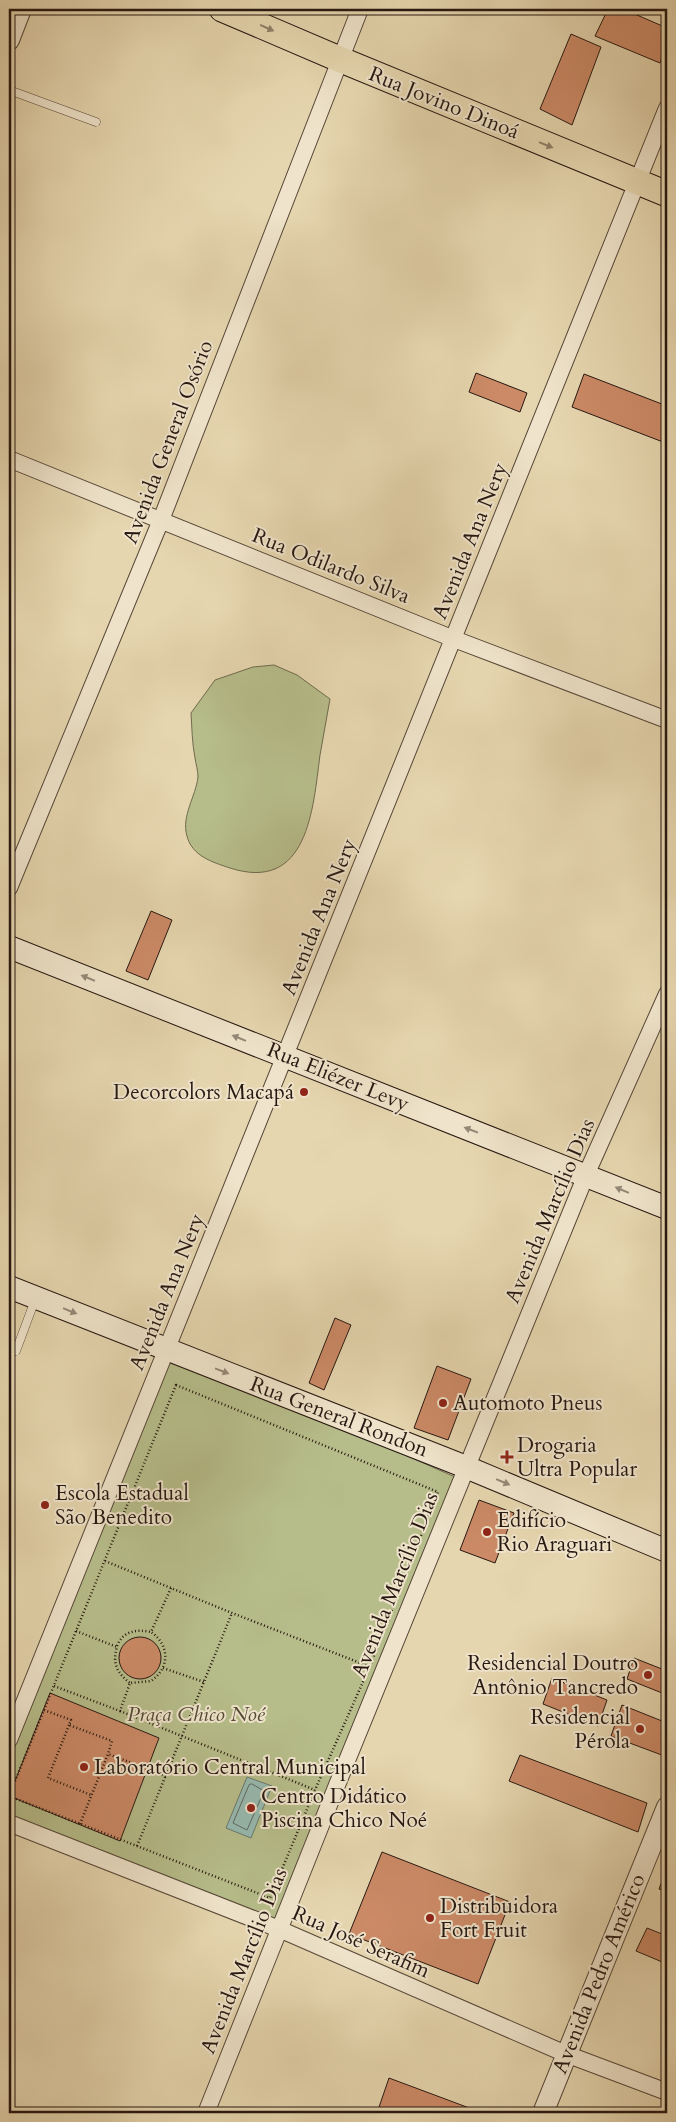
<svg xmlns="http://www.w3.org/2000/svg" width="676" height="2122" font-family="Cardo,serif">
	<rect width="100%" height="100%" fill="#e6d6af"/>
	<filter id="stains"><feTurbulence type="fractalNoise" baseFrequency=".004" numOctaves="4"/><feColorMatrix values="0 0 0 0 .2 0 0 0 0 .09 0 0 0 0 .02 0 0 0 .5 -.17"/></filter>
	<radialGradient id="worn" r=".72"><stop offset=".6" stop-color="#630" stop-opacity="0"/><stop offset="1" stop-color="#630" stop-opacity=".3"/></radialGradient>
	<path fill="#b6bd8a" stroke="#6e6a4e" d="M274,665l23,10 33,24c-3,19 -7,37 -10,56 -7,54 -12,138 -90,113 -18,-6 -38,-12 -43,-32 -6,-20 9,-40 11,-59 0,-6 -2,-13 -3,-19 -3,-15 -3,-30 -4,-45l24,-33 38,-13z
		M166,1349l298,132 -180,457 -275,-115v-83z"/>
	<path fill="#96b9af" stroke="#697870" d="M247,1777l25,9 -21,52 -25,-10z"/>
	<g fill="none" stroke-linecap="round" stroke-linejoin="round">
		<path stroke="#5e6860" stroke-width="1" d="M252,1784l12,7 -17,39 -14,-7 16,-38z"/>
	</g>
	<path fill="#cc8a67" stroke="#261711" d="M608,9h15l44,19v17l-7,18 -65,-27z
		M571,34l30,13 -29,78 -32,-16z
		M476,373l51,20 -7,19 -51,-20z
		M584,374l83,32v26l-4,10 -91,-35z
		M151,911l21,9 -24,60 -22,-9z
		M335,1318l16,7 -27,65 -15,-7z
		M437,1366l34,13 -23,61 -34,-12z
		M479,1500l35,13 -19,50 -35,-13z
		M119 1658a21 21 0 1 1 42 0a21 21 0 1 1-42 0Z
		M634,1658l33,13v24l-40,-16z
		M552,1678l55,22 -9,26 -55,-22z
		M50,1693l109,45 -39,103 -111,-45z
		M622,1705l45,18v34l-56,-21z
		M520,1755l127,48 -9,29 -129,-51z
		M382,1852l128,50 -32,82 -129,-50z
		M667,1868v24l-8,-3z
		M647,1928l20,8v28l-31,-13z
		M389,2078l83,31 -1,4h-94z"/>
	<g fill="none" stroke-linecap="round" stroke-linejoin="round">
		<g stroke="#564738" stroke-width="9">
			<path id="service" d="M9,90l87,32
				M16,1351l19,-51"/>
		</g>
		<g stroke="#564738" stroke-width="18">
			<path id="minor" d="M9,459l445,180 213,81
				M9,888l152,-368 199,-511
				M9,1740l658,-1632
				M9,1823l270,106 287,125 101,38
				M206,2113l131,-328 249,-610 81,-181"/>
		</g>
		<g stroke="#564738" stroke-width="22">
			<path id="tertiary" d="M9,40l12,-31
				M543,2113l124,-306"/>
		</g>
		<g stroke="#261711" stroke-width="24">
			<path id="secondary" d="M9,947l658,261
				M9,1287l457,180 201,84"/>
		</g>
		<g stroke="#261711" stroke-width="27">
			<path id="primary" d="M222,9l117,50 328,135"/>
		</g>
		<path stroke="#261711" stroke-width="2.5" stroke-dasharray="1 2.5" stroke-linecap="butt" d="M176,1385l262,107 -68,174 -55,124 -45,108 -261,-102z
			M105,1561l127,52 136,53
			M76,1631l41,16c-5,16 0,26 13,36
			M117,1646c6,-15 19,-17 34,-14
			M163,1668l41,14
			M54,1686l66,25 10,-28 21,-2c19,-13 19,-36 0,-49l20,-44
			M44,1710l27,10 -2,5 43,16 -4,13
			M120,1711l195,79
			M69,1725l-21,53 43,17
			M80,1824l28,-70 58,22
			M137,1846l95,-233"/>
		<use href="#service" stroke="#efe4cb" stroke-width="8"/>
		<use href="#minor" stroke="#efe4cb" stroke-width="16"/>
		<use href="#tertiary" stroke="#efe4cb" stroke-width="20"/>
		<use href="#secondary" stroke="#efe4cb" stroke-width="22"/>
		<use href="#primary" stroke="#e6d6af" stroke-width="25"/>
	</g>
	<defs><path id="oneway-solid" d="M-6-.8H1V-3.2L6.5 0L1 3.2V.8H-6Z" transform="scale(1.25)"/></defs>
	<g fill="#908068">
		<use href="#oneway-solid" transform="translate(267 28) rotate(24)"/>
		<use href="#oneway-solid" transform="translate(546 145) rotate(22)"/>
	</g>
	<g fill="#958877">
		<use href="#oneway-solid" transform="translate(88 978) rotate(-158)"/>
		<use href="#oneway-solid" transform="translate(239 1038) rotate(-158)"/>
		<use href="#oneway-solid" transform="translate(471 1130) rotate(-159)"/>
		<use href="#oneway-solid" transform="translate(622 1190) rotate(-157)"/>
		<use href="#oneway-solid" transform="translate(70 1311) rotate(22)"/>
		<use href="#oneway-solid" transform="translate(222 1371) rotate(21)"/>
		<use href="#oneway-solid" transform="translate(503 1482) rotate(23)"/>
	</g>
	<g fill="#8f2418" stroke="#efe4cb" stroke-width="2">
		<circle cx="304" cy="1092" r="5"/>
		<circle cx="443" cy="1403" r="5"/>
		<path d="M504.5 1449.5h5v5h5v5h-5v5h-5v-5h-5v-5h5z"/>
		<circle cx="45" cy="1505" r="5"/>
		<circle cx="487" cy="1532" r="5"/>
		<circle cx="648" cy="1675" r="5"/>
		<circle cx="640" cy="1729" r="5"/>
		<circle cx="84" cy="1767" r="5"/>
		<circle cx="251" cy="1808" r="5"/>
		<circle cx="430" cy="1918" r="5"/>
	</g>
	<g text-anchor="middle" dominant-baseline="central" stroke-width="4" stroke-linejoin="round" paint-order="stroke">
		<g font-size="21" fill="#261711" stroke="#efe4cb">
			<text transform="translate(444 103) rotate(22)">Rua Jovino Dinoá</text>
			<text transform="translate(168 442) rotate(-69)">Avenida General Osório</text>
			<text transform="translate(470 541) rotate(-68)">Avenida Ana Nery</text>
			<text transform="translate(331 566) rotate(22)">Rua Odilardo Silva</text>
			<text transform="translate(319 917) rotate(-68)">Avenida Ana Nery</text>
			<text transform="translate(338 1077) rotate(22)">Rua Eliézer Levy</text>
			<text transform="translate(550 1211) rotate(-67)">Avenida Marcílio Dias</text>
			<text transform="translate(167 1292) rotate(-68)">Avenida Ana Nery</text>
			<text transform="translate(339 1417) rotate(21)">Rua General Rondon</text>
			<text transform="translate(395 1585) rotate(-68)">Avenida Marcílio Dias</text>
			<text transform="translate(361 1942) rotate(24)">Rua José Serafim</text>
			<text transform="translate(244 1961) rotate(-68)">Avenida Marcílio Dias</text>
			<text transform="translate(599 1974) rotate(-68)">Avenida Pedro Américo</text>
		</g>
		<g font-size="21" fill="#261711" stroke="#efe4cb" text-anchor="start">
			<text x="294" y="1092" text-anchor="end">Decorcolors Macapá</text>
			<text x="453" y="1403">Automoto Pneus</text>
			<text x="517" y="1445">Drogaria<tspan x="517" dy="24">Ultra Popular</tspan></text>
			<text x="55" y="1493">Escola Estadual<tspan x="55" dy="24">São Benedito</tspan></text>
			<text x="497" y="1520">Edifício<tspan x="497" dy="24">Rio Araguari</tspan></text>
			<text x="638" y="1663" text-anchor="end">Residencial Doutro<tspan x="638" dy="24">Antônio Tancredo</tspan></text>
			<text x="630" y="1717" text-anchor="end">Residencial<tspan x="630" dy="24">Pérola</tspan></text>
			<text x="94" y="1767">Laboratório Central Municipal</text>
			<text x="261" y="1796">Centro Didático<tspan x="261" dy="24">Piscina Chico Noé</tspan></text>
			<text x="440" y="1906">Distribuidora<tspan x="440" dy="24">Fort Fruit</tspan></text>
		</g>
		<g font-size="21" font-style="italic" fill="#514935" stroke="#efe4cb">
			<text x="196" y="1714">Praça Chico Noé</text>
		</g>
	</g>
	<rect width="676" height="2122" fill="none" stroke="#e6d6af" stroke-width="30"/>
	<rect x="10" y="10" width="656" height="2102" fill="none" stroke="#261711" stroke-width="2.5"/>
	<rect x="15" y="15" width="646" height="2092" fill="none" stroke="#261711"/>
	<rect width="100%" height="100%" filter="url(#stains)"/>
	<rect width="100%" height="100%" fill="url(#worn)"/>
</svg>
